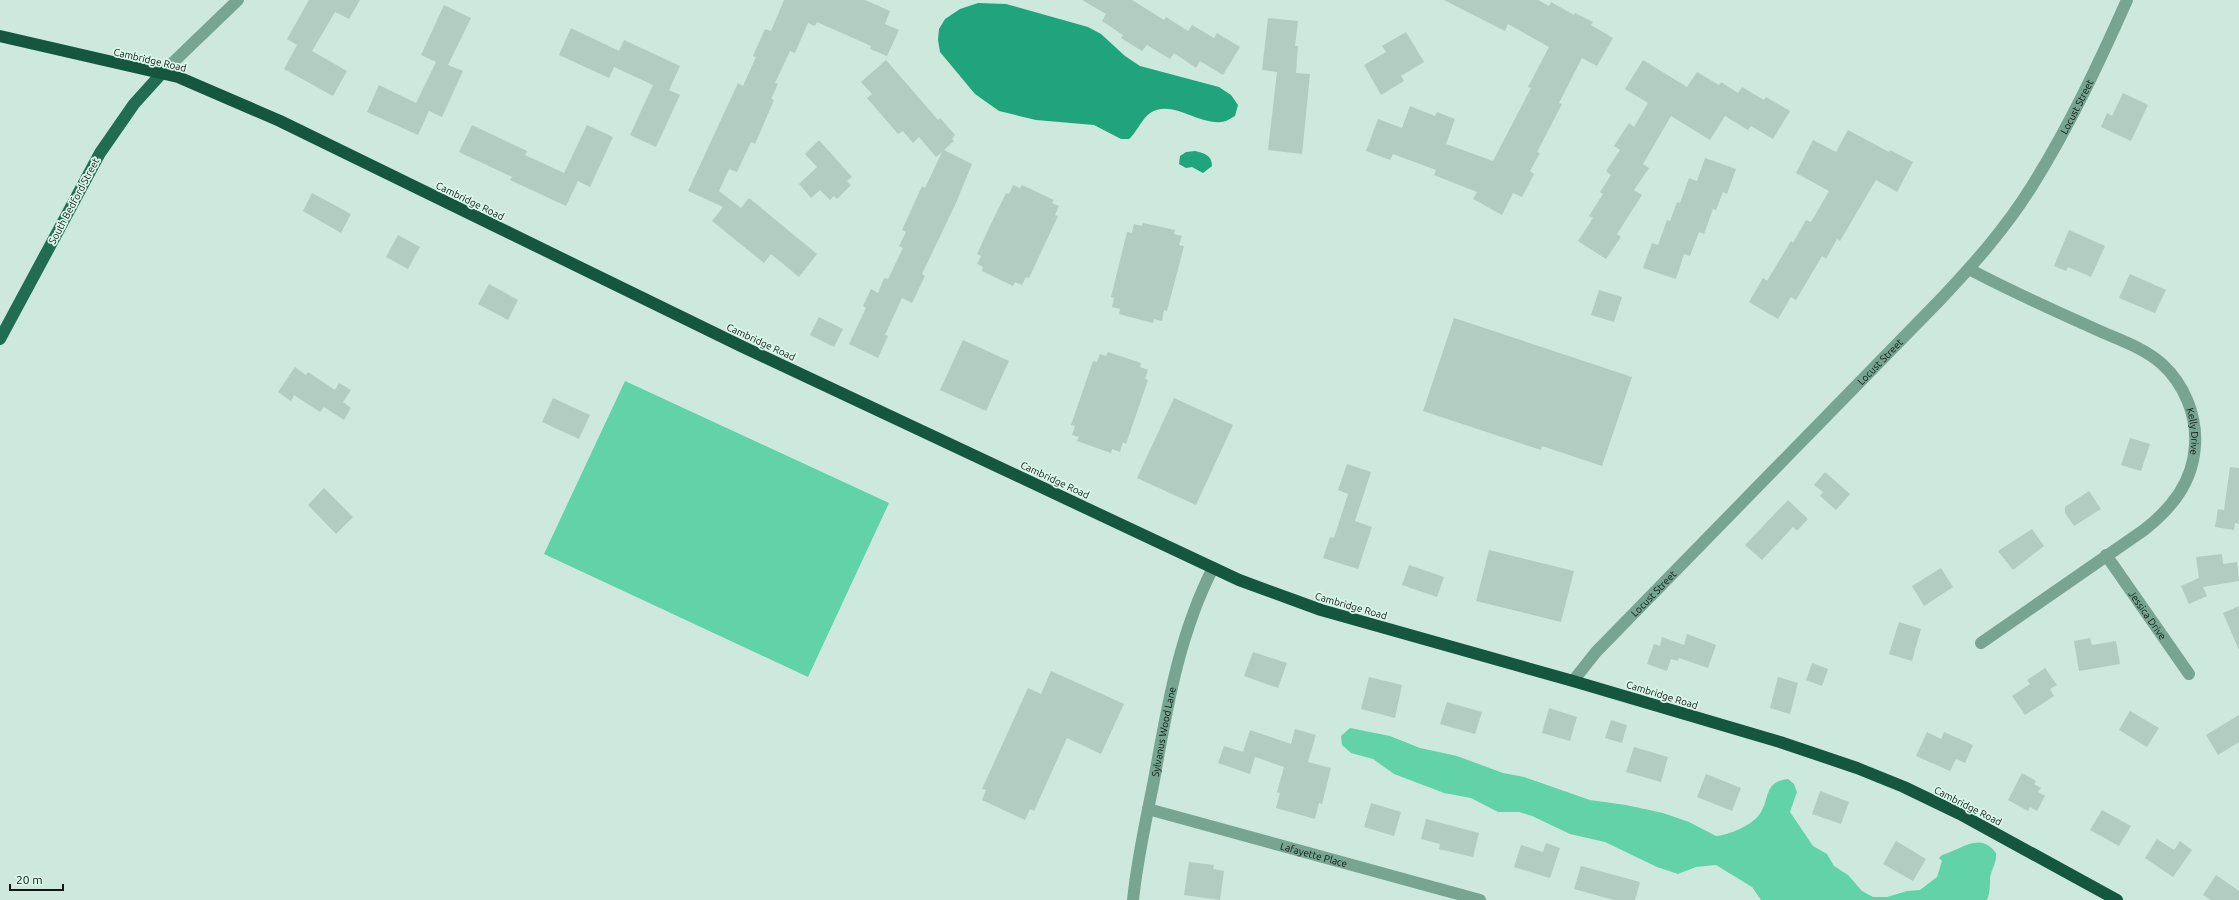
<svg xmlns="http://www.w3.org/2000/svg" width="2239" height="900" font-family="Ubuntu,sans-serif">
	<rect width="100%" height="100%" fill="#cde9dd"/>
	<path fill="#62d2a9" d="M625,381l264,122 -81,174 -264,-123z
		M1350,728l40,8 30,12 37,8 46,17 21,4 66,23 36,5 37,8 26,9 27,14c13,-1 38,-11 45,-24 9,-15 3,-30 27,-33l6,5 3,8 -7,20 23,34 14,8 7,12 14,9 14,16 11,6h14l20,-6 13,-1 17,-13 5,-16 -3,-3 3,-3c20,-5 37,-24 54,-2 1,10 -5,17 -6,25 0,9 0,14 -3,22h-226l-9,-13 -36,-22 -20,2 -18,7 -21,-7 -52,-25 -35,-8 -38,-18 -13,-4h-21l-27,-14 -27,-5 -50,-19 -21,-15 -22,-6 -9,-8 -1,-9z"/>
	<path fill="#1fa47b" d="M978,3l28,1 82,23 13,7 24,22 15,10 79,21 12,8 7,10 -3,11c-4,2 -9,6 -14,6 -23,3 -49,-23 -71,-9 -9,7 -13,19 -21,26h-8l-27,-14 -58,-5 -37,-9 -24,-17 -35,-42 -2,-12 1,-11 6,-10 15,-10z
		M1195,151c9,2 17,4 17,15l-9,7 -11,-6 -6,1 -7,-4 1,-8 6,-4z"/>
	<path fill="#b1ccc0" d="M309,0h51l-11,19 -14,-7 -23,39 35,20 -14,25 -49,-27 13,-24 -10,-6z
		M784,0h81l25,11 -5,13 14,6 -12,26 -17,-7 1,-3 -54,-24 -2,4 -7,-3 -13,30 -5,-2 -15,32 3,1 -7,15 3,1 -19,44 -4,-2 -14,30 -8,-3 -10,22 22,17 8,-10 68,56 -18,23 -28,-23 -7,9 -52,-42 11,-14 -35,-16 50,-108 5,3 13,-29 -3,-1 12,-27 6,2z
		M1082,0h50l32,20 2,-3 22,14 4,-6 22,13 3,-5 23,14 -17,28 -23,-14 -4,7 -22,-15 -4,6 -23,-14 -5,6 -21,-13 2,-3 -21,-14 4,-7z
		M1444,0h94l11,6 2,-4 23,13 1,-2 18,9 -2,3 22,13 -16,28 -15,-8 -23,45 3,1 -25,48 3,1 -10,18 4,3 -12,23 -9,-4 -11,22 -29,-16 4,-7 -43,-17 2,-5 -43,-16 -3,6 -24,-9 12,-32 24,9 8,-22 25,10 2,-4 18,7 -9,25 47,17 38,-73 -3,-1 21,-40 -41,-23 -3,7z
		M444,5l27,13 -23,47 15,6 -21,46 -13,-6 -11,24 -51,-23 12,-27 37,18 20,-41 -15,-7z
		M1268,18l30,3 -3,25h3l-2,27 14,1 -8,80 -34,-4 9,-78 -15,-2z
		M571,28l48,23 5,-11 56,26 -11,24 11,5 -24,52 -26,-12 23,-50 -39,-18 -5,11 -50,-23z
		M1406,32l18,30 -23,14 3,5 -23,14 -17,-30 22,-13 -4,-6z
		M886,60l52,60 2,-2 15,17 -3,4 2,2 -10,9 28,14 -16,39 -34,71 3,2 -13,27 -10,-5 -17,37 3,1 -10,22 -29,-14 17,-36 -3,-2 8,-17 7,4 6,-15 4,1 15,-31 -4,-2 7,-14 -4,-2 20,-44 3,2 17,-36 -6,5 -17,-20 -6,6 -10,-12 -5,3 -31,-36 5,-4 -11,-12z
		M1643,60l44,27 10,-15 22,13 2,-3 17,11 4,-6 22,13 2,-3 24,14 -17,28 -22,-13 -3,4 -23,-14 -15,24 -39,-24 -28,48 6,4 -15,22 8,5 -25,39 4,3 -15,22 -28,-18 15,-23 -4,-2 14,-22 -3,-2 11,-17 -5,-4 14,-21 -6,-4 15,-23 5,4 14,-24 -23,-14z
		M2123,93l25,12 -17,36 -30,-14 6,-14 5,3z
		M472,125l55,26 -2,4 39,18 23,-48 26,12 -23,50 -12,-6 -12,25 -56,-26 2,-3 -53,-25z
		M1848,130l41,22 1,-2 23,12 -16,30 -21,-12 -36,61 -3,-2 -11,20 -4,-3 -26,44 -5,-3 -13,22 -29,-17 14,-24 4,3 24,-40 2,2 13,-23 5,2 18,-31 -33,-18 17,-33 23,12z
		M819,140l33,37 -5,4 4,4 -14,14 -3,-3 -4,4 -10,-10 -9,8 -12,-14 18,-17 -12,-13z
		M1705,158l31,11 -9,25 -4,-2 -7,18 -3,-1 -9,25 -5,-2 -9,24 -6,-2 -8,25 -33,-11 9,-25 6,2 9,-25 3,1 7,-19 3,1 9,-25 8,3z
		M1013,185l7,3 2,-3 32,15 -2,3 7,3 -4,9 3,1 -29,62 -3,-1 -4,8 -7,-3 -2,4 -31,-15 1,-4 -6,-3 4,-8 -4,-2 11,-24 18,-37 3,1z
		M312,193l39,21 -10,19 -38,-22z
		M1143,223l32,7 -1,4 8,2 -3,9 5,1 -17,65 -3,-1 -2,11 -8,-2 -1,4 -34,-9 1,-5 -8,-2 2,-9 -3,-1 16,-65 5,1 2,-9 8,2z
		M2069,230l36,16 -14,31 -23,-10 -2,4 -12,-5z
		M398,235l22,12 -12,22 -22,-12z
		M2130,274l36,16 -11,23 -36,-15z
		M489,284l29,16 -10,20 -30,-16z
		M1599,290l23,7 -8,25 -23,-7z
		M819,317l24,12 -9,18 -24,-12z
		M1454,318l178,59 -30,89 -60,-20 -1,4 -118,-39z
		M963,340l46,21 -23,50 -46,-21z
		M1108,352l33,11 -1,4 8,3 -3,9 3,1 -22,64 -3,-2 -3,10 -8,-3 -1,4 -34,-12 2,-4 -7,-2 3,-9 -4,-1 22,-64 4,1 3,-8 6,2z
		M295,367l11,8 2,-3 27,18 4,-7 12,7 -8,12 8,6 -7,12 -20,-13 -4,5 -26,-17 -3,6 -13,-9z
		M553,398l37,17 -11,24 -37,-17z
		M1174,398l59,27 -37,80 -59,-27z
		M2130,438l20,6 -9,27 -20,-6z
		M1347,464l24,8 -16,49 17,6 -14,42 -35,-11 7,-21 4,1 14,-44 -10,-4z
		M2230,467l9,1v56l-4,-1 -1,7 -19,-3 3,-18 6,1z
		M1825,472l25,22 -14,16 -16,-14 3,-4 -9,-7z
		M324,488l29,29 -17,17 -28,-29z
		M2089,491l12,18 -27,17 -9,-13v-6z
		M1788,500l20,19 -11,12 -4,-4 -31,33 -17,-15z
		M2032,529l12,17 -31,24 -15,-19z
		M1489,550l85,21 -13,51 -85,-21z
		M2222,554l1,10 14,-2 2,19 -36,6 4,9 -18,8 -8,-18 18,-8 -3,-21z
		M1409,565l35,12 -7,20 -35,-12z
		M1941,568l12,19 -29,19 -12,-20z
		M2239,606v44l-16,-37z
		M1899,622l22,7 -9,32 -23,-7z
		M1687,634l29,11 -8,23 -29,-10 -1,3 -7,-2 -4,12 -20,-7 7,-20 6,2 2,-9 22,8z
		M2090,638l2,7 24,-4 4,23 -41,7 -5,-30z
		M1253,652l34,11 -9,25 -34,-12z
		M1812,663l16,6 -6,17 -16,-6z
		M2045,668l12,17 -7,4 4,7 -29,19 -13,-19 18,-12 -3,-4z
		M1051,671l73,33 -23,50 -34,-16 -33,73 -4,-2 -5,11 -43,-20 4,-10 -4,-1 46,-101 13,6z
		M1369,677l33,8 -7,33 -34,-9z
		M1778,677l20,6 -8,31 -20,-6z
		M1447,702l35,10 -7,22 -35,-10z
		M1549,708l28,9 -7,24 -28,-8z
		M2130,711l29,17 -12,19 -28,-17z
		M2239,715v27l-21,13 -12,-20z
		M1611,720l16,5 -5,18 -17,-5z
		M1295,729l21,6 -8,27 23,6 -9,36 -3,-1 -4,16 -39,-11 4,-15 -3,-1 7,-25 -29,-10 -5,17 -32,-11 6,-17 19,6 7,-22 41,14z
		M1927,732l14,7 3,-7 29,13 -8,18 -9,-4 -6,12 -34,-15z
		M1634,747l34,10 -7,25 -35,-10z
		M2022,773l14,8 -2,3 7,4 -3,4 7,4 -8,15 -7,-4 -2,4 -20,-11z
		M1706,774l35,14 -9,23 -35,-14z
		M1820,791l29,11 -8,22 -29,-10z
		M1371,803l30,9 -7,24 -30,-9z
		M2102,810l29,16 -12,20 -29,-16z
		M1426,819l53,14 -6,24 -34,-8 1,-5 -19,-5z
		M2157,839l17,11 6,-9 12,9 -19,27 -28,-19z
		M1896,841l30,18 -13,22 -30,-17z
		M1546,843l14,5 -10,30 -36,-11 7,-22 22,7z
		M1189,862l25,3 -1,4 11,2 -4,29 -36,-5z
		M1581,866l59,16 -5,18h-21l-40,-11z
		M2216,875l23,16v9h-28l-8,-5z"/>
	<g fill="none" stroke-linecap="round" stroke-linejoin="round">
		<g stroke="#78a592" stroke-width="12">
			<path d="M162,73l76,-73"/>
			<path id="s1" d="M1969,269c41,22 84,41 126,60 22,10 48,18 67,35 22,20 35,51 33,81 -2,37 -23,63 -51,85l-163,113"/>
			<path id="s2" d="M2106,555l83,119"/>
			<path id="s3" d="M1573,681l23,-29 343,-351c34,-36 67,-73 93,-115 37,-59 67,-123 95,-186"/>
			<path id="s4" d="M1148,809l332,91"/>
			<path id="s5" d="M1133,900c4,-40 13,-80 21,-120 13,-72 25,-146 59,-212"/>
		</g>
		<path stroke="#216d53" stroke-width="12" d="M0,339l100,-186 34,-49 28,-31"/>
		<path stroke="#145640" stroke-width="12" d="M0,36l178,41 102,44 461,225 498,234 82,30 252,71 207,61 77,26 47,19 56,27 157,86"/>
	</g>
	<g text-anchor="middle" dominant-baseline="central" stroke-width="3.5" stroke-linejoin="round" paint-order="stroke">
		<g font-size="10" fill="#0e1713" stroke="#daf7ea">
			<text transform="translate(150 60) rotate(13)">Cambridge Road</text>
			<text stroke="none"><textPath href="#s3" startOffset="767">Locust Street</textPath></text>
			<text transform="translate(74 201) rotate(-62)">South Bedford Street</text>
			<text transform="translate(470 201) rotate(26)">Cambridge Road</text>
			<text transform="translate(761 342) rotate(25)">Cambridge Road</text>
			<text stroke="none"><textPath href="#s3" startOffset="443">Locust Street</textPath></text>
			<text stroke="none"><textPath href="#s1" startOffset="292">Kelly Drive</textPath></text>
			<text transform="translate(1055 480) rotate(25)">Cambridge Road</text>
			<text stroke="none"><textPath href="#s3" startOffset="119">Locust Street</textPath></text>
			<text transform="translate(1351 606) rotate(16)">Cambridge Road</text>
			<text stroke="none"><textPath href="#s2" startOffset="73">Jessica Drive</textPath></text>
			<text transform="translate(1662 695) rotate(17)">Cambridge Road</text>
			<text stroke="none"><textPath href="#s5" startOffset="171">Sylvanus Wood Lane</textPath></text>
			<text transform="translate(1968 806) rotate(27)">Cambridge Road</text>
			<text stroke="none"><textPath href="#s4" startOffset="172">Lafayette Place</textPath></text>
		</g>
	</g>
	<path d="M10 884v6h53v-6" fill="none" stroke="#0e1713" stroke-width="2"/>
	<text x="16" y="884" font-size="12" fill="#0e1713" stroke="#daf7ea" stroke-width="3" paint-order="stroke">20 m</text>
</svg>
